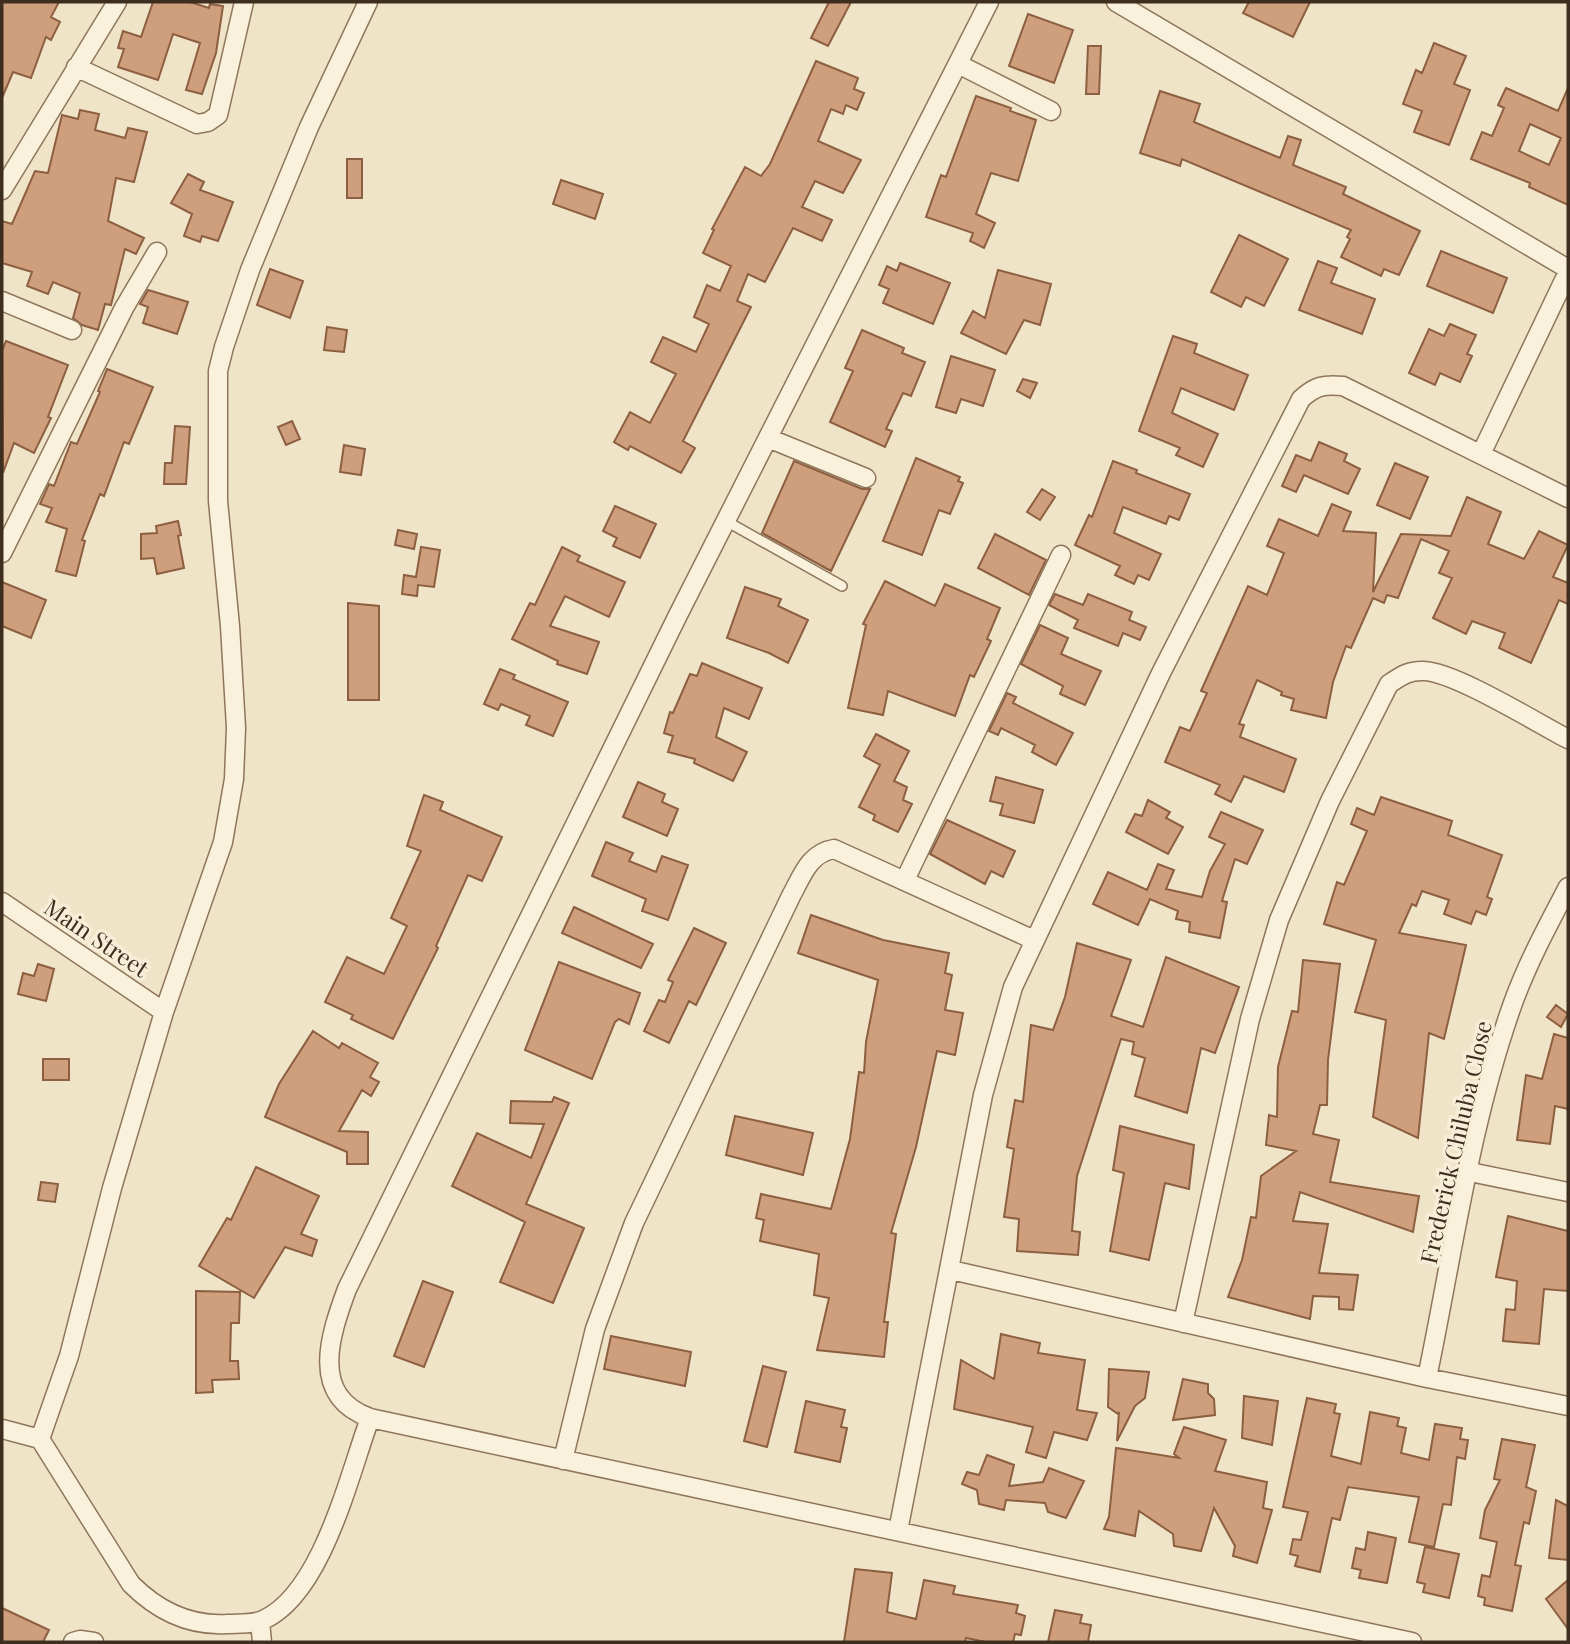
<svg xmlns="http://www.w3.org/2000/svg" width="1570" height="1644" font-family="'Playfair Display',serif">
	<rect width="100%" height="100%" fill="#f0e4c8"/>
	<path fill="#cf9f7d" stroke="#8d5f41" stroke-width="2" fill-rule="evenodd" d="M2,2h57l-8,15 9,5 -9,18 -5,-3 -15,41 -18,-6 -11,26z
		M153,2h37l19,6 1,-4 13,2 -7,47 -14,41 -16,-4 14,-47 -27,-9 -15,46 -40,-13 6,-18 -6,-1 5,-17 18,6z
		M829,2h22l-23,44 -17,-8z
		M1249,2h61l-17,35 -50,-24z
		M1028,14l45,16 -19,53 -45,-17z
		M1434,43l32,13 -12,28 16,6 -21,55 -35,-13 8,-21 -19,-7 13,-34 6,3z
		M1088,46h13l-2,48h-13z
		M816,61l42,17 -4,11 10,4 -7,17 -11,-5 -3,9 -12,-5 -13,32 43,19 -18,33 -28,-12 -13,26 30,13 -10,21 -29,-13 -28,54 -17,-8 -11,27 14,6 -68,134 12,7 -14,25 -51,-27 -2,4 -14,-8 16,-30 20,11 26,-49 -25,-12 12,-25 33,15 13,-28 -15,-7 13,-32 13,6 11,-25 -28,-13 11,-23 -2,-1 33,-62 16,9 9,-12z
		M1506,88l52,23 10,-23v117l-39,-18 1,-4 -59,-24 11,-27 10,4 12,-28 -6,-3zM1530,124l31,14 -12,27 -30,-14z
		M1160,91l40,13 -6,18 86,36 8,-22 13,4 -8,25 53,22 -3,7 77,37 -21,44 -15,-6 -3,7 -40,-19 9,-18 -3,-2 4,-7 -169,-71 -2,7 -40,-13z
		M976,96l35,12 -1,3 26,9 -18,61 -27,-8 -15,41 19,9 -11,25 -14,-7 3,-8 -47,-16 15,-42 5,2z
		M80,110l19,4 -4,16 30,8 3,-10 19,4 -13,50 -18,-4 -8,43 36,17 -8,16 -11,-5 -14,56 -6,-1 -7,26 -16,-5 -9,-7 7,-25 -27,-11 -5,12 -21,-8 5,-14 -30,-9v-42l10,3 23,-53 13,2 14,-58 16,4z
		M347,159h15v39h-15z
		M188,174l16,8 -4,8 33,12 -15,39 -16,-5 -2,6 -16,-6 8,-22 -21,-11z
		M561,180l42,14 -8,25 -42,-15z
		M1239,235l49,24 -24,47 -18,-9 -5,10 -30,-15z
		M1441,251l66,27 -14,35 -66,-27z
		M1318,261l19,7 -6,15 44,16 -13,35 -63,-24z
		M900,263l50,20 -17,41 -50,-21 6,-14 -10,-4 8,-19 10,5z
		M270,269l33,12 -13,37 -33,-13z
		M998,270l53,14 -11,41 -16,-5 -18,34 -45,-21 12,-22 12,7z
		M148,290l40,12 -11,32 -34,-11 5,-16 -8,-3z
		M1450,324l26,11 -9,19 5,2 -12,26 -20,-9 -5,12 -26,-12 20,-44 15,7z
		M327,327l20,3 -3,22 -20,-2z
		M862,330l42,18 -2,5 23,9 -14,34 -8,-3 -17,36 6,2 -7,16 -55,-25 23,-51 -8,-3z
		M1173,336l24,8 -3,9 54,22 -14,35 -53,-22 -9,25 46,21 -15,33 -27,-12 4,-7 -41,-17z
		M6,341l62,24 -20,52 3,1 -17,35 -20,-10 -11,30 -1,-122z
		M951,356l44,14 -12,36 -22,-7 -5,14 -20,-6z
		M107,369l46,18 -24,57 -5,-2 -20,54 -4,-2 -18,46 3,1 -9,35 -20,-5 11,-42 -21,-7 6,-14 -12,-4 9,-20 5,2 17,-44 6,2 23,-52 -2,-1z
		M1023,379l14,4 -7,15 -13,-7z
		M292,421l8,18 -14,6 -8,-18z
		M175,426l15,1 -4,57h-22l1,-21h7z
		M1319,442l28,12 -3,7 16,8 -12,25 -44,-19 -8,17 -14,-6 14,-31 15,6z
		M344,445l21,4 -4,26 -21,-3z
		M916,458l44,19 -2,4 5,2 -13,31 -11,-4 -17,45 -39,-14z
		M794,461l68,28h8l-39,82 -69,-38z
		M1113,461l24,9 -1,3 54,21 -11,26 -10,-4 -3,8 -43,-17 -9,26 47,21 -12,26 -11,-5 -4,9 -19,-9 5,-9 -45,-21 14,-30 3,2z
		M1395,463l33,14 -18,42 -33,-14z
		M1042,489l13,8 -15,23 -13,-8z
		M1467,497l34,15 -13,32 36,15 15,-28 29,14 -15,32 15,6v21l-9,-4 -28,63 -32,-15 6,-15 -33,-12 -6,13 -33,-16 19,-40 -13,-5 10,-22 -28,-12 -23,59 -11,-3 -3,8 -11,-5 -22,50 -5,-2 -13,36 -7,36 -35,-8 3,-11 -13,-4 1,-3 -25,-12 -18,44 5,1 -4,12 56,22 -12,33 -40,-16 -13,26 -16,-8 5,-9 -55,-23 15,-35 10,4 17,-38 -6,-2 47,-105 19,9 17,-42 -17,-7 12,-27 39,17 14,-32 19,8 -8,19 33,2 -3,59 28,-58 50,2z
		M615,506l41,18 -16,34 -27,-12 4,-8 -14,-7z
		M178,521l3,14 -3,1 6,32 -27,6 -3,-16 -13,1v-25l16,-1 -1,-7z
		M398,530l19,4 -3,15 -19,-4z
		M995,534l51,26 -17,35 -51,-27z
		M421,547l19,3 -6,37 -16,-2 -1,11 -15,-2 2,-19 12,2z
		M562,547l18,9 -3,5 48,21 -16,35 -44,-21 -15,30 49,16 -12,32 -30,-10 1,-3 -46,-22 18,-36 5,2z
		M885,581l50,25 10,-22 55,24 -13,31 4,2 -17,36 -4,-2 -15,41 -67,-25 -5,24 -35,-7 18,-83 -3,-1z
		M2,582l44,18 -15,38 -29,-12z
		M745,587l36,12 -3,7 30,14 -20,43 -19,-10 -42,-15z
		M1055,594l28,11 5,-11 44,18 -3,8 17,7 -6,13 -17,-7 -5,13 -44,-18 4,-8 -29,-15z
		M348,603l31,3v94h-31z
		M1040,625l28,13 -7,16 40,17 -16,34 -25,-11 3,-8 -42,-22z
		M702,663l60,25 -13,31 -25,-11 -8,29 31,15 -14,29 -39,-18 1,-4 -27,-7 5,-16 -9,-3 6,-21 3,1 17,-39 7,2z
		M500,669l15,6 -2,4 55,23 -15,34 -27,-11 4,-9 -29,-12 -3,6 -14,-6z
		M1007,693l9,4 -3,6 60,30 -17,32 -24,-13 3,-7 -34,-17 -3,7 -9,-4z
		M876,734l33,17 -15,30 13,6 -4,13 9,4 -14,28 -25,-12 2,-5 -16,-8 21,-42 -16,-9z
		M996,777l47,13 -9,33 -34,-8 3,-11 -13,-3z
		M638,782l27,12 -3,8 16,7 -11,27 -44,-19z
		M424,795l19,7 -3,8 62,27 -20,44 -14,-6 -32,71 2,2 -45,91 -42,-20 2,-4 -28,-13 22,-45 37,17 23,-48 -16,-8 30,-67 -14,-5z
		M1381,797l71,24 -4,14 54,20 -15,42 5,2 -6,16 -10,-4 -5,13 -27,-10 5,-14 -27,-9 -6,15 -4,-2 -13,29 67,12 -22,94 -15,-6 -11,105 -45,-21 13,-97 -31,-8 21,-72 -52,-16 13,-42 7,3 23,-54 -16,-7 6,-16 17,7z
		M1148,800l22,12 -4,6 17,9 -15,27 -42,-22 9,-18 7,2z
		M1221,812l42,18 -16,34 -12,-5 -13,42 5,1 -7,36 -31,-6 1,-10 -14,-3 2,-8 -28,-12 -12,26 -45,-21 15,-32 39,18 11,-26 16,6 -8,19 36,8 8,-26 15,-27 -16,-7z
		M947,820l68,31 -12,26 -12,-6 -6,13 -55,-30z
		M606,842l27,11 -4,8 27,11 6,-16 26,9 -20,55 -26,-9 4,-12 -54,-23z
		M574,907l79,37 -12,24 -79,-35z
		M811,915l72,25 66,13 -4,20 7,2 -7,35 18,3 -8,42 -18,-4 -21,96 -25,86 5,1 -12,88h4l-4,35 -67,-7 12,-52 -15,-3 5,-41 -59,-13 4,-21 -8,-2 5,-24 70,15 19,-70 9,-67 5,1 2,-31 12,-62 -80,-27z
		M694,928l32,15 -30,62 -7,-4 -20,42 -25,-12 15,-31 6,2 8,-20 -5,-2z
		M1077,943l54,17 -20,56 32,11 23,-70 73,30 -24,66 -14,-5 -14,65 -52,-17 10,-38 -13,-4 2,-12 -13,-3 -44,137 -5,55 8,1 -2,23 -61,-4 2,-32 -15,-2 10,-68 -7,-2 8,-47 8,2 8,-77 22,5 12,-33z
		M1303,960l37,4 -12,96 -1,45h-7l-7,29 26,6 -9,42 89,14 -6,36 -113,-40 -7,29 35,3 -9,49 39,2 -5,35 -14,-1v-12l-26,-1 -3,23 -82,-22 14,-37 9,-43 5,1 5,-42 35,-25 -30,-6 3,-30 8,2 1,-50 14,-56 6,1z
		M559,962l81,31 -11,31 -10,-5 -4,3 -23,57 -67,-29z
		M38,964l16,5 -8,32 -28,-7 5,-21 11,3z
		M1556,1005l12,9 -7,13 -14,-10z
		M313,1031l26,17 3,-5 36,20 -8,14 9,5 -8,14 -9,-6 -23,41 29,1v32h-21v-12l-82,-35 14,-33z
		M1554,1034l14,4v71l-13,-3 -5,38 -33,-4 9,-65 16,4z
		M43,1059h26v21h-26z
		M554,1097l15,6 -43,101 58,24 -31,75 -53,-21 25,-60 -73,-36 25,-53 54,25 13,-34 -34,-1 1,-22 41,1z
		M735,1116l78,17 -10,42 -77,-20z
		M1120,1126l74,19 -5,44 -24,-6 -16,77 -39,-9 14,-78 -11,-3z
		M256,1167l63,29 -18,38 16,6 -5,16 -27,-9 -31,51 -55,-32 28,-48 4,2z
		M41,1182l17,2 -3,18 -17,-2z
		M1508,1216l60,15v60l-24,-2 -5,55 -36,-3 3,-32 9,1 2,-29 -21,-4z
		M423,1281l30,11 -29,75 -30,-11z
		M196,1291l44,1 -1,31h-8l-1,38h8l1,18 -27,1 1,12 -17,1z
		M1001,1334l39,9 -2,10 47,7 -8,50 20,3 -10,27 -33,-8 -8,26 -20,-6 7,-25 -79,-18 7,-49 33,19z
		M611,1336l80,16 -6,34 -81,-17z
		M763,1366l23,6 -19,75 -23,-6z
		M1109,1369l40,3 -4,26 -10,8 -18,35 2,-29 -1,2 -10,-7z
		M1183,1379l25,5v9l6,6 1,16 -42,5z
		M1244,1396l34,5 -6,44 -30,-7z
		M1307,1398l29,6 -2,9 6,1 -9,42 30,8 9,-52 29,6 -2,8 9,2 -5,25 28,7 6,-36 27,4 -2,11 8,1 -3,19 -8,-2 -6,48 -8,-1 -9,43 -25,-5 10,-45 -71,-10 -8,33 -8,-2 -12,54 -25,-6 3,-10 -8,-2 3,-15 8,1 7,-28 -25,-5z
		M806,1401l39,9 -4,17 6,1 -7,34 -45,-10z
		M1184,1427l42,13 -11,31 52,11 -4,26 9,2 -15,53 -24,-7 2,-10 -21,-38 -13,43 -27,-5 -1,-12 -34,-23 -4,25 -31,-7 5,-12 7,-69 63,10 -5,-4z
		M1502,1439l33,6 -9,42 10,4 -7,33 -5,-2 -9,43 6,1 -9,45 -28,-6 1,-7 -7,-2 4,-21 8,2 7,-35 -17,-4 5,-28 15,-30 -6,-1z
		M987,1455l27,10 -5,21 34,-4 6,-14 35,13 -18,37 -18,-6 -3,-9 -39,-3 -2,10 -25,-6 -2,-14 -15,-6 5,-12 12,3z
		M1556,1500l12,6v54l-19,-2z
		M1368,1532l28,6 -9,45 -28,-5 2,-8 -9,-2 4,-20 9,2z
		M1425,1547l34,7 -10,44 -26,-6 2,-8 -8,-2z
		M855,1569l37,4 -5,39 29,7 8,-39 31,6 -2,8 65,11 -2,8 9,3 -4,19 -6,-1 -2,8h-27l-20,-4 -1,4h-121z
		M1568,1580v49l-22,-30z
		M2,1608l47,22 -6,12h-41z
		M1055,1610l27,5 -2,8 11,2 -3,17h-40z"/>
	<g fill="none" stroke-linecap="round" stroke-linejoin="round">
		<g stroke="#8d765c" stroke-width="12">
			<path id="lane" d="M726,521l116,65"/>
		</g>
		<g stroke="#8d765c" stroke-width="21">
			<path id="street" d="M989,2l-312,615 -330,672c-17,46 -38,107 23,129l1042,224
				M1116,2l452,267
				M958,64l93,47
				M76,67l121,57 11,-2 10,-7 26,-113
				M2,190l115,-188
				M2,301l70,29
				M768,438l98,40
				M1481,454l87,-182
				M2,553l122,-245 33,-56
				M905,880l156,-325
				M2,902l162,110
				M1470,1172l98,20
				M951,1270l476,108 141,28
				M1183,1323l67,-304 29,-99 51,-119 59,-117c12,-8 20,-14 35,-13 31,1 113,52 144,68
				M1427,1378c26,-125 43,-255 86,-375 15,-41 35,-78 55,-116
				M2,1429l38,10 91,145c26,26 58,42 95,40 11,-1 26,1 37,-4 59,-26 86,-145 107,-202
				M40,1439l29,-83 43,-168 52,-176 59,-170 11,-63 2,-51 -6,-102 -12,-125v-130l6,-24 26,-77 59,-143 59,-125
				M563,1460l32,-131 39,-106 157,-327c11,-20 18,-43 43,-47l200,91
				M898,1531l85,-436 30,-108 148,-314 140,-274c14,-13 23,-15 42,-13l225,112
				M260,1622l2,20
				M73,1642l7,-2 14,2"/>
		</g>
		<use href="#lane" stroke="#faf1dc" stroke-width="9"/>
		<use href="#street" stroke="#faf1dc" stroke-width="18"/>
	</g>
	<g text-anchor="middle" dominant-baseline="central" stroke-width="7" stroke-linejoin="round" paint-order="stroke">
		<g font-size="23" fill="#3d2e20" stroke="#f7eed8">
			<text transform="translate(97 937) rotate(34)">Main Street</text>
			<text transform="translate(1455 1142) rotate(-77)">Frederick Chiluba Close</text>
		</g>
	</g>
	<rect width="1570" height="1644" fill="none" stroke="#3d2e20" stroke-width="7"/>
</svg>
